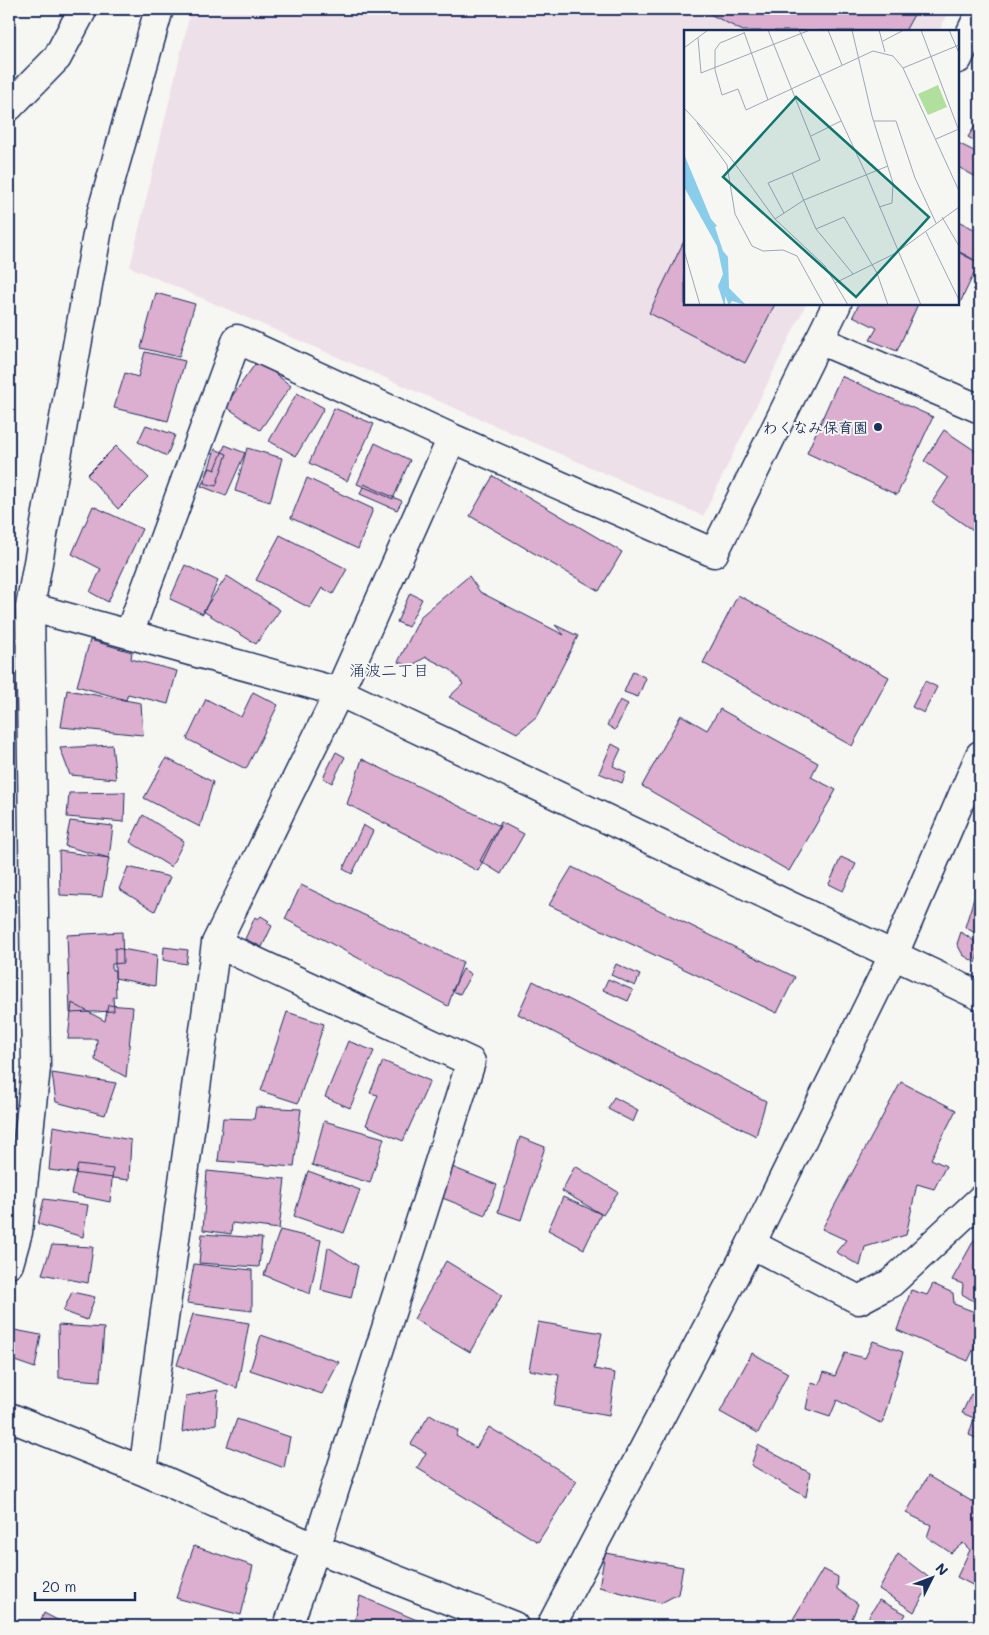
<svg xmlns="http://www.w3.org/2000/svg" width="989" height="1635" font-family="Mali,'Klee One',sans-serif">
	<rect width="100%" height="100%" fill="#f6f6f2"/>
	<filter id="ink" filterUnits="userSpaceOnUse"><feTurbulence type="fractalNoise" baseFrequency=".02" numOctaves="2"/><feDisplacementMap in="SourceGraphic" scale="10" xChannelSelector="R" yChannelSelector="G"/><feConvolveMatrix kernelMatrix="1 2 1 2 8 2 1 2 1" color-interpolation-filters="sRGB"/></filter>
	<g filter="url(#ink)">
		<path fill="#eee0e8" d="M191,9h759l-11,22h-254v273h121l-103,212 -573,-249z"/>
		<path fill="#dcaecf" stroke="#1b2f5e" d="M700,9h217l-12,22h-162z
			M980,118v26l-12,-7z
			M958,143l22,11v25l-22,-12z
			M958,221l22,11v31l-22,-12z
			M685,239v65h90l-30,59 -96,-50z
			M958,252l21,11 -19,40 -2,-1z
			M156,293l39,11 -16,53 -38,-9z
			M859,304h59l-21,47 -27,-11 7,-12 -24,-12z
			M145,352l40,9 -17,60 -54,-13 11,-35 13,4z
			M258,360l33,26 -31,44 -35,-24z
			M841,376l92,41 -36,78 -90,-42z
			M297,393l27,15 -28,48 -27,-15z
			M334,408l40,16 -27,57 -38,-18z
			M146,425l29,10 -8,21 -29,-14z
			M944,430l36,24v70l-5,8 -43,-30 16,-24 -24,-17z
			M375,443l35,17 -17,39 -36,-15z
			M225,445l20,8 -19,43 -25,-10 9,-18 5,2z
			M116,446l33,32 -31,31 -31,-34z
			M247,448l35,10 -12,44 -35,-11z
			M215,449l12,5 -11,32 -12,-3z
			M493,476l129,76 -23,39 -129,-75z
			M307,478l66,31 -15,40 -67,-31z
			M364,484l38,17 -5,9 -37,-16z
			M93,506l49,23 -34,73 -18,-10 11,-23 -29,-15z
			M280,535l67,34 -14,25 -11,-6 -12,20 -54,-28z
			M185,565l33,16 -15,33 -33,-15z
			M227,576l53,34 -24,34 -53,-33z
			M469,576l11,16 84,43 -9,-10 23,11 -41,80 -20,17 -68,-36 14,-13 -12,-14 -25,-13 -15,9 -13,-4 23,-46z
			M410,593l12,6 -14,28 -11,-5z
			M738,595l151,82 -37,69 -149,-83z
			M90,640l42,12 -1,7 46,12 -9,33 -40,-10 -2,6 -49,-14z
			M633,671l13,7 -8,19 -14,-5z
			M925,681l12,6 -13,26 -12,-6z
			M67,690l74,13 2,32 -82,-8z
			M253,692l25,13 -32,64 -59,-30 19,-40 35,18z
			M620,700l8,4 -13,26 -8,-5z
			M720,709l98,54 -7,14 25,13 -47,81 -147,-85 39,-71 26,15z
			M612,744l9,5 -8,17 13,6 -4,11 -23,-10z
			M112,745l4,34 -46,-4 -10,-27z
			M336,752l9,5 -13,26 -9,-5z
			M166,758l47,24 -13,45 -56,-29z
			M362,759l138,67 -22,45 -131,-67z
			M125,792l-1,30 -57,-5 2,-24z
			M143,815l41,26 -13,26 -41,-25z
			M70,821l43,5 -4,32 -44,-12z
			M501,822l23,12 -23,40 -21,-13z
			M363,825l10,6 -21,43 -9,-5z
			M59,851l50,7 -7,39 -42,-2z
			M841,857l15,7 -13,27 -14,-7z
			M128,867l42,10 -15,34 -36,-22z
			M572,867l223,110 -18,36 -228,-108z
			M979,882l1,1v53l-15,-9z
			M301,885l162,77 -15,44 -163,-87z
			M261,916l8,5 -2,2 5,3 -10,21 -17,-8 10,-22 3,2z
			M122,932l1,31 -11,1v6h3l1,27h-3l1,14 -44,2 -3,-78z
			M961,932l19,13 -4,18 -13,-8 -6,-11z
			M164,947l24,3 -2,14 -23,-4z
			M115,948l42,7 -2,31 -40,-8z
			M616,964l24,11 -5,11 -24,-11z
			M463,969l8,5 -11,20 -8,-3z
			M608,979l25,11 -5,11 -25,-11z
			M533,981l233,120 -10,35 -238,-122z
			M72,1003l33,18 3,-16 25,2 -7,70 -31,-17 2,-21h-29z
			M287,1012l37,12 -26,79 -37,-12z
			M348,1041l26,10 -24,57 -25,-11z
			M383,1061l47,20 -27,60 -37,-16 12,-30 -8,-2z
			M52,1073l64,10 -11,32 -49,-13z
			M901,1082l55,28 -25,49 15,7 -12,23 -17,-5 -11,51 -41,12 -5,19 -24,-14 10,-12 -24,-11z
			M614,1097l24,13 -5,12 -25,-13z
			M256,1107l45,2 -7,58 -76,-6 5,-43 31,1z
			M324,1121l60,17 -14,45 -58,-18z
			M53,1126l78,14 -2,40 -80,-10z
			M520,1137l25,10 -24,73 -23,-8z
			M442,1163l55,22 -12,30 -55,-22z
			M78,1165l35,4 -3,33 -39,-8z
			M575,1166l43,26 -15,23 -41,-24z
			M207,1171l78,8 -6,50 -47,-6 -1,11 -28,-4z
			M308,1171l52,19 -16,43 -50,-17z
			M563,1197l38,17 -17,35 -36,-19z
			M44,1199l44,6 -5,32 -45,-13z
			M280,1230l41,10 -11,54 -46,-19z
			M202,1234l60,4 -3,29 -60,-4z
			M974,1240l6,3v62l-18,-11 1,-10 -11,-4z
			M52,1245l41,2 -5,36 -46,-9z
			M328,1247l30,19 -7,32 -30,-8z
			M446,1261l56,34 -32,57 -56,-33z
			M194,1264l58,6v41l-65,-8z
			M933,1284l20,9 1,11 26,10v21l-12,26 -71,-31 14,-40 16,5z
			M72,1292l23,5 -8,23 -24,-9z
			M193,1314l56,9 -12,65 -60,-23z
			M538,1322l64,11 -8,36 21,4 -6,43 -55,-10 5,-31 -30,-5z
			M58,1325l46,3 -4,53 -41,-3z
			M9,1329l32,6 -6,33 -26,-9z
			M261,1335l78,27 -17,32 -72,-24z
			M873,1341l30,11 -21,72 -45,-24 -7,17 -24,-8 5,-26 8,2 5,-13 11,4 10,-23 20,5z
			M752,1353l36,20 -30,60 -38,-21z
			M218,1390l-2,34 -34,8 4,-36z
			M971,1394l9,5v41l-11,-5 5,-17 -12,-5z
			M430,1414l28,17 -2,5 20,12 13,-21 88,54 -39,61 -121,-74 9,-15 -15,-9z
			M237,1419l53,18 -6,31 -57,-22z
			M758,1445l52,28 -4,24 -55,-32z
			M928,1476l52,30v83l-23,-12 13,-27 -7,-7 -12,10 -24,-16 4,-12 -25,-12z
			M194,1546l59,20 -12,49 -65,-17z
			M605,1553l78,14 -5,27 -17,9 -62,-16z
			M898,1554l34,26 -18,32 -35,-23z
			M823,1569l15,8 -1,12 21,15 -9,22h-42l-14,-7z
			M360,1596l71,30h-77z
			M879,1600l27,14 -7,12h-36z
			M44,1613l25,13h-30z"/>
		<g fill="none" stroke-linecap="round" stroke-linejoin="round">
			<g stroke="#1b2f5e" stroke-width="31">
				<path id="minor" d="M958,59l22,-46
					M9,107l48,-49 26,-49
					M819,340l161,69
					M30,607l309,85 641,304
					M129,634l108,-295 215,99
					M216,943l255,119 -155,486 -28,78
					M751,1244l108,56 32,-17 89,-83
					M9,1264l9,-32 18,-164 -6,-461 70,-389 59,-209
					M9,1417l134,54 173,77 198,78
					M143,1471l73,-528 123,-251 113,-254 262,115 123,-249"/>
			</g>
			<g stroke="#1b2f5e" stroke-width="31">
				<path id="tertiary" d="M551,1626l200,-382 143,-290 86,-199"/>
			</g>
			<use href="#minor" stroke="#f6f6f2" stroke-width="28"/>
			<use href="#tertiary" stroke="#f6f6f2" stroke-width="28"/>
		</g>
	</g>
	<circle fill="#1b2f5e" stroke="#f6f6f2" stroke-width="2" cx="878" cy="427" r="5"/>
	<g text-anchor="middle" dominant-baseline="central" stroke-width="4" stroke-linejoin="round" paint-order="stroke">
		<g font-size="15" font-weight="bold" fill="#1b2f5e" stroke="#f6f6f2" text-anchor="end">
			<text x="868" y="427">わくなみ保育園</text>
		</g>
		<g font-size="16" fill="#1b2f5e" stroke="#f6f6f2">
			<text x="389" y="669">涌波二丁目</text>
		</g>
	</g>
	<g transform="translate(684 30)">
		<rect width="275" height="275" fill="#f6f6f2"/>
		<path d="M254,55l9,22 -19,8 -10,-21z" fill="#b1df9e"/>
		<path d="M0,124l27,65 6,7 -2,1 8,24 5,6 1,31 17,17 -14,-4 -3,4 -4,-9v9h-1l-6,-19 5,-12 -6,-28 -33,-59z" fill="#89cdeb"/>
		<path fill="none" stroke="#9ea6b7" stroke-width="1" d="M84,0l52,130 -28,13 24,56 37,45M115,0l67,144 55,131M144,0l14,35M168,0l20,86 21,67 -1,20 -13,4M195,0l6,22M237,0l38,101M265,0l10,23M60,2l24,68M60,3l-24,10 -5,7v20l7,25 16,-6 8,21 127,-59 20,5 10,12 56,123M14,8l3,35 109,-43M199,11l21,-11M0,18l24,-18M219,38l56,-23M0,78l46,49 45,62 50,47 23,39M190,91h22l19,57 21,45M13,93l30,42 8,49 17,32 11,5 20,-1 14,6 27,49M127,106l30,-15M252,109l23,-10M100,183l-16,-30 24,-10M258,187l17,29M91,189l29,-19 84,-34M132,199l28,-12 33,56 11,32M242,202l33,68M0,220l16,55M151,253l61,-30 63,-46"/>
		<path fill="#0f766e" fill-opacity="0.15" stroke="#0f766e" stroke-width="2.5" d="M112,67l133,120 -73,80 -133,-120z"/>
		<rect width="275" height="275" fill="none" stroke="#1b2f5e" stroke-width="2.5"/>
	</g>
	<rect width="989" height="1635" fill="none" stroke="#f6f6f2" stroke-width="30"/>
	<rect x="15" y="15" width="959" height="1605" fill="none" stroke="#1b2f5e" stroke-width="2" filter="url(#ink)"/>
	<g transform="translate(932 1578) rotate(48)" stroke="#f6f6f2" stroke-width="4" paint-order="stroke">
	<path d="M0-4L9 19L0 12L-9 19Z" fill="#1b2f5e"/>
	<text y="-8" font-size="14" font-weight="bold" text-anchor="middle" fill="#1b2f5e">N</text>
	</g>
	<path d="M35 1592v8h100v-8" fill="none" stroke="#1b2f5e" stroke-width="2.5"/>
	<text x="42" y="1592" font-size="15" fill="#1b2f5e" stroke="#f6f6f2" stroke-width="4" paint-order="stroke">20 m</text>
</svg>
